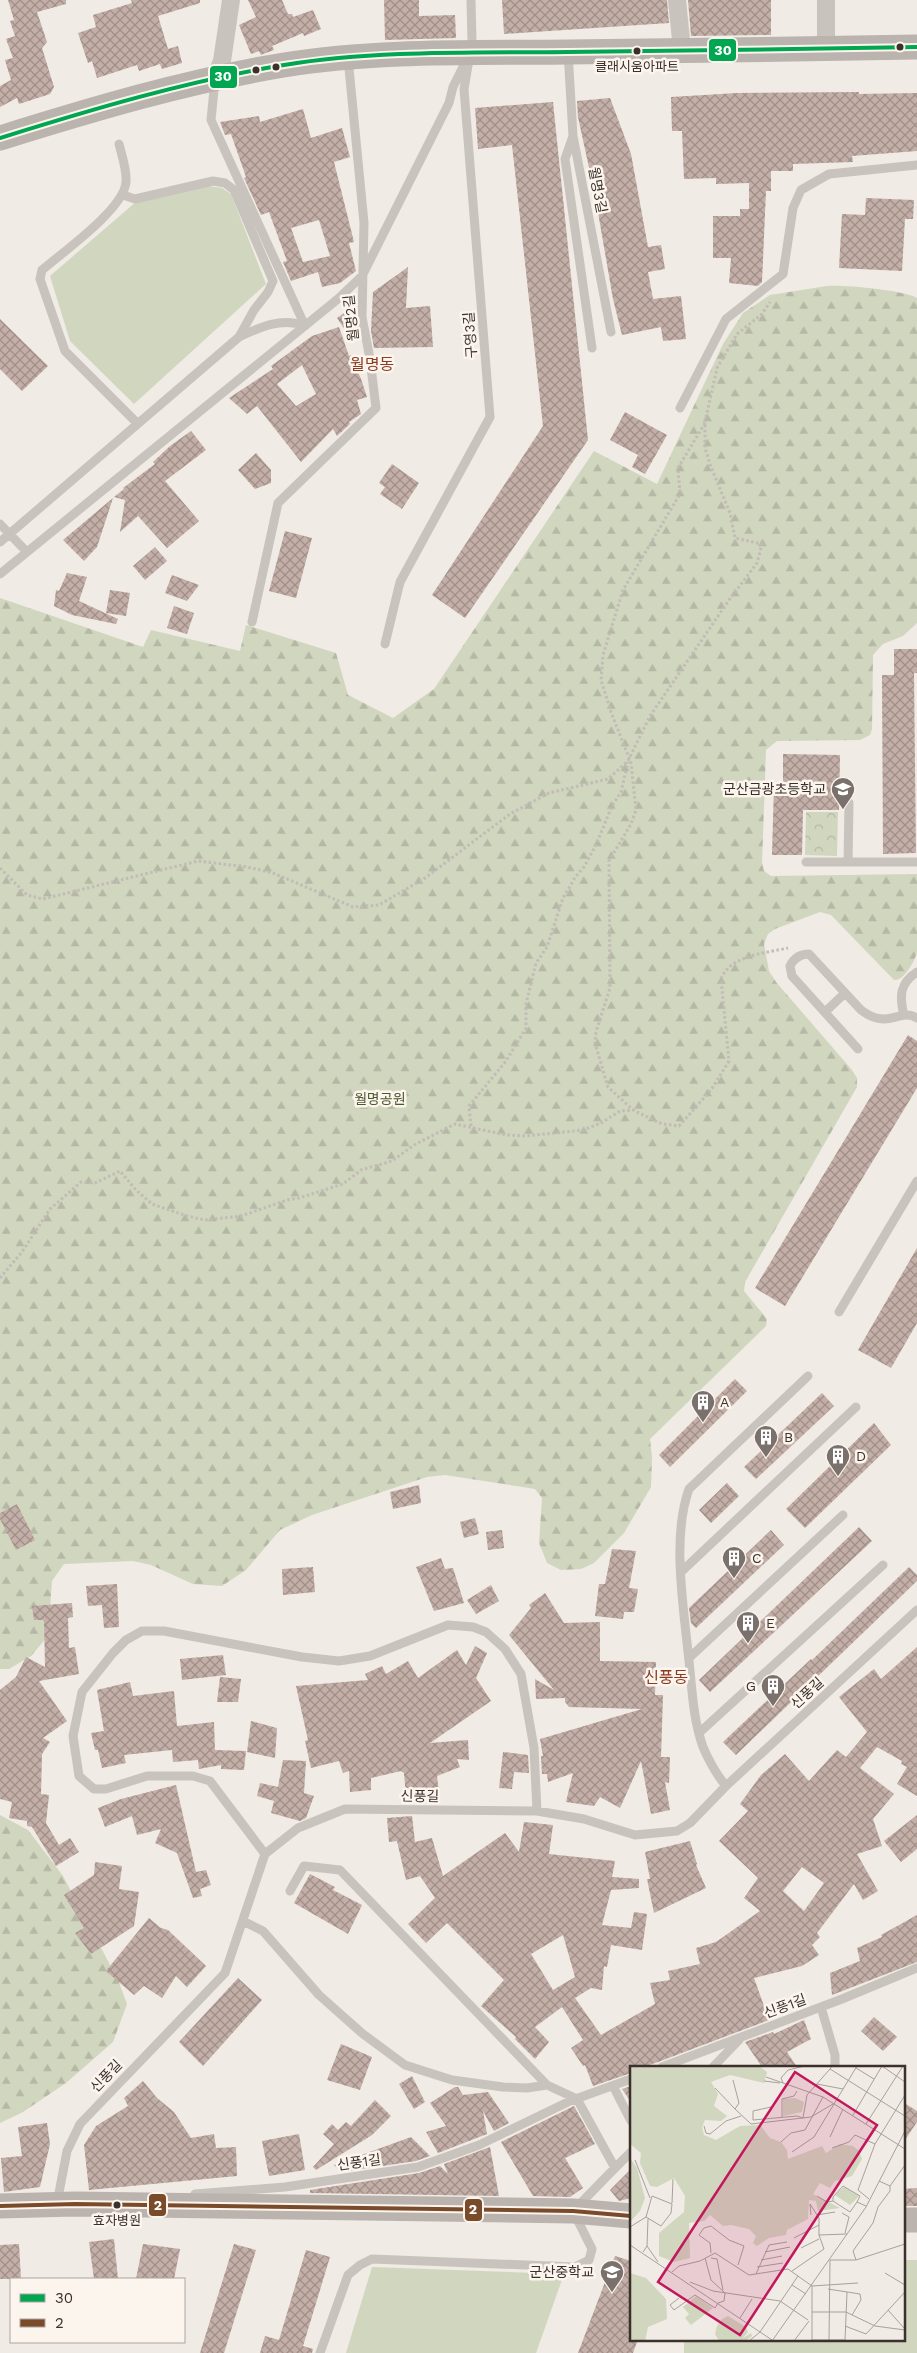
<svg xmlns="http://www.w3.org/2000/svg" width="917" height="2353" font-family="'Work Sans','Noto Sans KR',sans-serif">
	<defs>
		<pattern id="forest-firs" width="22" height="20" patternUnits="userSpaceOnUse" patternTransform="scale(1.25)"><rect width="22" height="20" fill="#d1d6bf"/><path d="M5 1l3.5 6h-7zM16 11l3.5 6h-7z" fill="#b4b8a4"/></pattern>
		<pattern id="park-crowns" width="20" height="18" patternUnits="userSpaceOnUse" patternTransform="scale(1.25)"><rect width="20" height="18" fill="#d1d6bf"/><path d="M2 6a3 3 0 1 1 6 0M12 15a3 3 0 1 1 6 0" fill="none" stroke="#b4b8a4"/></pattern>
		<pattern id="building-cross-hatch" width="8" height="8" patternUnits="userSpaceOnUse" patternTransform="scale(1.25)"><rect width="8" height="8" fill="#c3afa7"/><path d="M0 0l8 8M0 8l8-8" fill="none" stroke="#a08f88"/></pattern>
	</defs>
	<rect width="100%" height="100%" fill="#f0ebe5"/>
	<path fill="url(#forest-firs)" d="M827,286c17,-1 76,4 90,12v325l-14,13 -20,8 -10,11 -1,74 -2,6 -10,5 -83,1 -11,9 -4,113 2,8 7,5 146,-2c0,22 0,58 0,78 -2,9 -13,29 -23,28l-63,-65 -11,-3 -45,17 -7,5 -4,10 5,27 7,11 76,88 5,8v9l-112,195 -1,9 23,28 -1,7 -116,113 2,18 -1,30 -27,46 -30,30 -13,6 -20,1 -14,-7 -8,-20 3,-45 -7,-9 -90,-14 -18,2 -115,38 -32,15 -34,40 -24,16 -29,-2 -42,-19 -18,-4 -69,3 -12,17 -4,55 -17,20 -22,13h-9v-1071l143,49 8,-17 89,21 6,-26 90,28 12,42 45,23 41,-29 160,-238 63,33 66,-140 20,-31 27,-18z
		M0,1815l28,15 35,46 55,104 9,24 -14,38 -47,41 -43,29 -23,11z"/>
	<path fill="url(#park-crowns)" d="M806,812h32l-1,44 -32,-1z"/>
	<path fill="#d1d6bf" d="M209,186l13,2 9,6 35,90 -132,120 -64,-63 -20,-65 87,-75z
		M903,2260h14v93h-233v-14h219z
		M372,2267l192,7 -28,79h-190z"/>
	<path fill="url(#building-cross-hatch)" fill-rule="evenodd" d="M8,0h58v4l-29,8 10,30 -5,6 12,39 -4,7 -31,10 -2,-6 -17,9v-21l11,-6 -6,-20 8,-2 -7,-19 9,-3 -5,-15 4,-1z
		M131,0h69v3l-42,13 10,33 10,-3 4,17 -20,6 -2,-5 -21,7 -2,-6 -40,13 -5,-17 -4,2 -10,-30 18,-6 -3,-12 39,-12z
		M248,0h34l6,14h4l1,3 20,-7 8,19 -17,7 -1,-3 -31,13 2,4 -11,4 -2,1 -2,-4 -8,3 -12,-29 17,-8z
		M384,0h35v16l36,-1 1,23 -71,2z
		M502,0h165l2,23 -165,11z
		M688,0h83v35l-80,1z
		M859,92v2l58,-1v58l-65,5 1,6 -60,2v7h-22v20h-5l-4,91 -4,4 -29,-3 2,-25h-18v-42h27v-7h9v-26l-33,1v-6l-32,1 -2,-48h-10l-1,-34 66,-4z
		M610,98l21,56 17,93 13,-2 4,24 -17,3 5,27 28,-3 5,43 -23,2 -2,-14 -39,8 -9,-36 -18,-104 -17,-78 -1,-16z
		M553,102l35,338 -123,178 -33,-23 111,-169 -31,-281 -34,4 -3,-41z
		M303,109l8,29 31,-10 8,29 -16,5 20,80 -5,1 7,28 -16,12 -18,4 -4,-15 -27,9 -8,-19 4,-1 -18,-49 -8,3 -17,-37 2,-1 -15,-43 -6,1 -5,-13 39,-6 1,6zM319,220l11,36 -27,6 -12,-34z
		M866,198l48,2 -1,19h-8l-3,52 -63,-3 3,-54 23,1z
		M408,267l-2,41 24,-2 3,41 -59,1 -3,-17 2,-39z
		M351,308l5,7v6l-11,9 -8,-12z
		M0,319l48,47 -26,25 -22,-22z
		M339,327l10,29 2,-1 10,24 6,18 -10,3 4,14 -12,8 1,2 -13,12 -4,-7 -32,33 -44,-56 -10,8 -18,-16 44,-29 -2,-3 41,-30zM302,365l14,29 -20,12 -19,-22z
		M625,412l42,23 -22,39 -13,-7 6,-12 -28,-15z
		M191,431l15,19 -41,31 34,40 -32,27 -29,-32 -18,16 5,-32 -11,-3 10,-8 -1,-1 32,-24 -2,-2 17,-16z
		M256,453l15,17v13l-16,6 -17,-19z
		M392,464l27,19 -17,26 -22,-15 5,-7 -6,-4z
		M113,498l-16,49 -13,14 -21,-21z
		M285,531l27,7 -16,60 -27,-7z
		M155,547l12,14 -22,19 -12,-14z
		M67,573l20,4 -8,24 39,18 -2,5 -44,-9 -18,-9 2,-16 3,1z
		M172,575l27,10 -12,16 -22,-8z
		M110,590l20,3 -4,23 -20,-3z
		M174,606l20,7 -7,21 -20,-6z
		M894,649h23v24h-3l2,180 -33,1 -1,-179h12z
		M783,754l57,1 -1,55h-36l-1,45h-30l2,-69h9z
		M908,1035l9,6v47l-132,218 -30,-18z
		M917,1248v75l-26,45 -33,-18z
		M735,1379l12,12 -77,76 -11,-12z
		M822,1393l12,13 -78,73 -12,-12z
		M874,1423l17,22 -86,83 -19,-19z
		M727,1483l12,13 -28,27 -12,-13z
		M419,1485l2,18 -28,6 -3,-17z
		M17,1504l18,36 -19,10 -16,-31v-6z
		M475,1518l4,16 -15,4 -4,-16z
		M859,1527l13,14 -162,151 -11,-12z
		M502,1530l2,18 -16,2 -2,-18z
		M771,1530l13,15 -88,83 -5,-5 -2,-15z
		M612,1549l24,2 -7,37 9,1 -4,23h-10l-1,7 -28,-3 4,-32h6z
		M441,1558l4,11 8,-1 11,35 -30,8 -18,-44z
		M313,1567l2,25 -32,3 -1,-26z
		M909,1567l8,8v6l-181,174 -13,-13 88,-83 1,1z
		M117,1584l2,43 -15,1 -2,-23 -14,1 -2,-20z
		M491,1585l8,16 -23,13 -9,-14z
		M545,1593l19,30 36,-1v39l56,1 -1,33h8l-2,62h9l-1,26 -4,-1 5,28 -19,4 -10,-53 -21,47 -20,-11 -6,9 -28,-4 7,-29 -25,9 -1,-8h-5l-1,-18h2l-3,-17 102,-30 -73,-2 -4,-5v-4l-29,1 -1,-20 19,11 -45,-55 22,-27 -2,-3z
		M72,1603l1,14 -5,1 1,30 6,-1 4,27 -40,7 28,40 -24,17 7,4 -8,12 -1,40 8,1 -3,28 13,22 11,-7 9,14 -23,14 -24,-39 -5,-1v-5l-18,-3 3,-16 -12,-3v-109l16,-13 10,-20 19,10 -1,-47h-10l-2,-14z
		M475,1646l12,7 -11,25 15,23 -61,42 38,-3 1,20 -12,-1 3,8 -23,9 2,16 -33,4 -2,-23 -3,-2 -30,7v12l-21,2 -1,-21 -6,2 -4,-12 -28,7 -6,-27 3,-1 -12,-54 72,-6 -3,-6 17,-8 4,8 22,-13 10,17 39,-28 9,15z
		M917,1647v149l-20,-12 10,-17 -6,-3 1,-3 -25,-14 -17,21 34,26 -21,25 9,27 -25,8 21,37 -15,9 -9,-16 -37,49 3,4 -8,8 7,10 -17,11 -48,12 15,42 -111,42 -15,5h-12v6l-38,13 -8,-21 -2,1 -12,-18 12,-8 -21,-33 -27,20 14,15 -14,17 -20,-20 1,-2 -35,-31 23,-26 -57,-57 -21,20 -18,-19 27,-26 -15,-22 -14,4 -9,-39 -8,1 -2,-24 25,-2 3,26 17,-4 11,38 62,-43 14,19 5,-30 29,3 -4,29 66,7 -3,16 27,2v9l-28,2 -9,35 29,3 3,-16 13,2 -5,36 -31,-5 -4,22 -3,-1 -2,24 -11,-2 -16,10 26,37 54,-31 -5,-21 20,-3 -2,-9 32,-7 -4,-16 20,-6 44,-31 -16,-13 14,-20 -39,-37 29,-30 -8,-7 21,-29 24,-21 24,27 28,-31 9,7 21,-25 -28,-35 35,-28 7,10zM802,1867l22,16 -20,28 -21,-20zM563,1935l12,42 -22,13 -22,-36z
		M223,1655l3,20 -44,5 -2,-21z
		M220,1677l21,2 -3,23h-21z
		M130,1682l3,14 41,-5 3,35 37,-4 1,28 31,1 -2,19 -23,-1v-4l-22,4 -1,-9 -25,2 -1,-12 -48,5 2,8 -24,5 -4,-18h-3l-4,-17 13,-2 -7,-41z
		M251,1721l26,7 -2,30 -28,-6z
		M503,1752l25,3 1,18 -15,-1 -2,17 -13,-1z
		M283,1760l23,1 -2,32 10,3 -8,22 -6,3 -29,-8 3,-12 -17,-5 3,-13 18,4z
		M176,1785l20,87 10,-2 5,15 -11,4 2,7 -9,2 -16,-45 -22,-10 6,-14 -24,6 -5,-19 -27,11 -7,-19 23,-9z
		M917,1815v34l-16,13 -17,-21z
		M690,1841l7,23 -1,1 10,23 -52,25 -7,-34h3l-5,-27z
		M95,1862l27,4 -3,23 20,3 -5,34 -43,28 -16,-21 9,-5 -20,-33 30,-20z
		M310,1874l25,13 -2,3 29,15 -14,29 -54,-31z
		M917,1915v47l-85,33 -2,-22 30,-12 -3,-13 25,-11 -1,-2z
		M149,1918l12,10 7,2 38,36 -19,21 -11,-11 -14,22 -18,-12 -10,9 -28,-24z
		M238,1978l24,22 -59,66 -24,-24z
		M874,2017l23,20 -14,14 -22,-20z
		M804,2020l7,19 -24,13 10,15h-35l-17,-25 28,-10 1,2z
		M341,2044l31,13 -12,33 -33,-10z
		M412,2076l13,26 -11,7 -15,-25z
		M143,2081l14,17 17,14 17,26 23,-4 2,14 20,-1 1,29 -148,14 -5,-45 12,-19 32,-20 -4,-8z
		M631,2086v16l-9,-13z
		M455,2087h3l5,8 25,-3 21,31 -15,8 -11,-20 4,23 -49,19 -12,-21 20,-6 -16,-23z
		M375,2100l16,16 -19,19 -56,35 -3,-3 21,-23 -11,-10 9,-10 6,6 8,-8 5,4z
		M903,2102l14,9v11l-14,21z
		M574,2106l21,38 -30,14 18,30 -13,9 -37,-1 -32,-54z
		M47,2123l3,21 -10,43 -36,5 -3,-34 21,-2 -4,-29z
		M299,2134l6,36 -36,6 -7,-35z
		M411,2137l19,19 -14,5 -74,11 -8,-7z
		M490,2147l9,49 -189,-3v-3l109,-17 21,-7 8,8 -4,-10z
		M631,2169v29l-12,3 -9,-11z
		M917,2188v18h-14v-17z
		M114,2239l4,40h-24l-5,-37z
		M19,2244l2,35h-21v-34z
		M143,2244l37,5 -6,30h-38z
		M234,2244l22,6 -32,103h-24z
		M306,2250l24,7 -27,89 10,3 -1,4h-52l5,-17 14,4z
		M615,2256l16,5v78h7l-5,14h-55z"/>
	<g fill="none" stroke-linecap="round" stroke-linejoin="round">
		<path stroke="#c2bbb6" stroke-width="3" stroke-dasharray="2.5 2.5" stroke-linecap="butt" d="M705,423l-27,45 2,26 -57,96 -20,65 -2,25 10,32 20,51 5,47 -5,14 -22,37 1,127 -14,44 -1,11 13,44 25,23 29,14 17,2 32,-36 18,-29 -8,-82c9,-24 45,-26 67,-31
			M0,868l27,27 16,4 155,-38 49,6 26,6 80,34 26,-2 46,-27 85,-64 39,-21 59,-14 20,-18 22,-45 79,-116 28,-37 5,-19 -27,-6 -5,-25 -19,-46 -6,-19v-26l12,-54 20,-34 25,-20 8,-12
			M471,1126l-2,-20 37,-45 20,-33v-24l10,-41 11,-16 16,-49 13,-22 8,-9 12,-22 16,-39 9,-14 7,-30
			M0,1278l22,-26 28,-43 31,-27 14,1 25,-12 16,19 16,14 35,12 18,4 36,-4 46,-16 12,-2 44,-14 18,-14 31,-9 22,-16 41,-21 51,11 20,1 57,-6 18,-7 19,-12 13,-1"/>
		<path stroke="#c9c3be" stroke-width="9" d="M568,52l5,84 38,196
			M215,80l-4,40 94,206
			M573,136l-8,23 27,189
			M119,144c3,12 8,26 7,38 -2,27 -63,70 -84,88l-2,9 25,72 72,72
			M123,195l12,4 78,-18 12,2 9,7 39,91 -5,11 -14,18 -15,27
			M680,408l46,-89 57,-45 10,-66 8,-18 28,-16 88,-9
			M0,524l27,28
			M0,542l239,-205c21,-10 43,-20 66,-11
			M0,574l339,-276 23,-22 87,-173 4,-16 16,-32
			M252,622l26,-119 98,-95 -6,-49 -8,-42 2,-94 -16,-165
			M385,644l15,-62 90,-165 -26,-328 8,-47 -1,-42
			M806,862h111
			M848,862l1,-59
			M825,1012l20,-19
			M904,1015c-5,-19 -4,-32 13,-43
			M858,1049l-66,-73 -2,-10c4,-8 10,-12 19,-12l52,56c28,21 38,-3 56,8
			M839,1312l78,-131
			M681,1572l175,-165
			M689,1658l154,-143
			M699,1733l184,-168
			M726,1786c-10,-12 -17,-25 -23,-39 -11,-31 -11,-63 -15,-95 -5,-49 -16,-116 1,-163l119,-113
			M265,1854l-55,-73 -17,-5h-46l-41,13h-12l-15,-13 -6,-40 9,-44 31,-39 13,-13 16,-9h22l138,26 37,4 31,-5 78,-31 25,2 13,5 19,17 16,25 13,74 3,63
			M290,1891l14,-25 36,4 207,215
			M243,1921l20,10 56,64 44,39 42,31 47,15 51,7 24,1 20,-3 30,14 38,69 -42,43 19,38 -3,11 -14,7 -203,-8 -12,6 -12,10 -28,78
			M821,2007l14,48v12
			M662,2067l180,-68 75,-31
			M713,2067l26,-27
			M613,2086l18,35
			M615,2168l16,-16
			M195,2194l90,-7 133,-20 61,-22 91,-44 61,-22
			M57,2203l10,-52 13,-27 145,-151 40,-119 33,-26 47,-19 192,2 47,8 51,16 42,-4 13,-8 36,-37 191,-176"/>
		<path stroke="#c9c3be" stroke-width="18" d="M677,0l5,50
			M826,48v-48
			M215,78l7,-17 9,-61"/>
		<path stroke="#bab3ae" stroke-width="25" d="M0,138c93,-29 187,-57 284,-73 93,-15 190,-12 284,-13 116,-1 233,-3 349,-5
			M0,2206l75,-2 498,7 58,5
			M903,2220h14"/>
		<g stroke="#fbf5ee" stroke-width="8">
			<path id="bus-1" d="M0,138c93,-29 187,-57 284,-73 93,-15 190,-12 284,-13 116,-1 233,-3 349,-5"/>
		</g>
		<g stroke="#fbf5ee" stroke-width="8">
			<path id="bus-2" d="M0,2206l75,-2 498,7 58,5"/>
		</g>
		<use href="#bus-1" stroke="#00a651" stroke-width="4"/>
		<use href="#bus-2" stroke="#7a4b2a" stroke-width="4"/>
	</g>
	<defs>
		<g id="school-pin" transform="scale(1.25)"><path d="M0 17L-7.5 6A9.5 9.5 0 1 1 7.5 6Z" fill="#7a716c" stroke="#fbf5ee"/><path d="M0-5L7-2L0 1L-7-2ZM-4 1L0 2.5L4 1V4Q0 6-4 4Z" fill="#fff"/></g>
		<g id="building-pin" transform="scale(1.25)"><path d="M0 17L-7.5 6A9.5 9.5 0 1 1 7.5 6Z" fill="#7a716c" stroke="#fbf5ee"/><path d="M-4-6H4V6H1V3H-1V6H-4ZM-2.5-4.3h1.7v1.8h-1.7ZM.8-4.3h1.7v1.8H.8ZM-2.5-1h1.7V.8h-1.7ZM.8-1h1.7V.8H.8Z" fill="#fff"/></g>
	</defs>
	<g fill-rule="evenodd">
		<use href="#school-pin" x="843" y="789"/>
		<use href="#building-pin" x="703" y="1402"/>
		<use href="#building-pin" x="766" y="1437"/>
		<use href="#building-pin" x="838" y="1456"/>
		<use href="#building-pin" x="734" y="1558"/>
		<use href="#building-pin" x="748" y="1623"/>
		<use href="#building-pin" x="773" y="1686"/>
		<use href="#school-pin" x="612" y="2272"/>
	</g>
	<g fill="#3b302b" stroke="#fbf5ee" stroke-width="2">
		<circle cx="900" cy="47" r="4.5"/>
		<circle cx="637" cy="51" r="4.5"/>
		<circle cx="276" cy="67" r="4.5"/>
		<circle cx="256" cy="70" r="4.5"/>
		<circle cx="117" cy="2205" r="4.5"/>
	</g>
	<g text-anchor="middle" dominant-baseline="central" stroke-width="5" stroke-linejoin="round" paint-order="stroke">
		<g font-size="13" fill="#3b302b" stroke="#fbf5ee">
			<text x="637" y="66">클래시움아파트</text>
			<text x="117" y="2220">효자병원</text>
		</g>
		<g font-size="14" fill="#3b302b" stroke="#fbf5ee">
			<text transform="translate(598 190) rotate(79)">월명3길</text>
			<text transform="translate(351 318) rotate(-96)">월명2길</text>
			<text transform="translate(470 335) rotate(-94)">구영3길</text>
			<text transform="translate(807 1693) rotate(-43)">신풍길</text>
			<text transform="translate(420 1796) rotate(1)">신풍길</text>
			<text transform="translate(785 2006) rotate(-20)">신풍1길</text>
			<text transform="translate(106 2076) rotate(-46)">신풍길</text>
			<text transform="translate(359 2162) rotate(-8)">신풍1길</text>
		</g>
		<g font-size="14" fill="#3b302b" stroke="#fbf5ee" text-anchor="start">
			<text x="826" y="789" text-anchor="end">군산금광초등학교</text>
			<text x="720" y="1402">A</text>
			<text x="784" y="1437">B</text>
			<text x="856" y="1456">D</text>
			<text x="752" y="1558">C</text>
			<text x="766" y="1623">E</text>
			<text x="756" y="1686" text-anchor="end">G</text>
			<text x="594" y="2272" text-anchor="end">군산중학교</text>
		</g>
		<g font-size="14" fill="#4a5a2e" stroke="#fbf5ee">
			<text x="380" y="1099">월명공원</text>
		</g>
		<g font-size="16" fill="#8c3b22" stroke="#fbf5ee">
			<text x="372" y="364">월명동</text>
			<text x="666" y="1677">신풍동</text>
		</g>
	</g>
	<g transform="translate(630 2066)">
		<rect width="275" height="275" fill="#f0ebe5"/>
		<path d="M0,0h129l8,6 -3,11 -34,-8 -19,7 7,12 -4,12 13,10 -6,5 -16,-1 -3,7 2,8 12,5 24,-14 20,-1 10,13 11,4 6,8 1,9 34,-13 4,7 14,-9 13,2 6,5 3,8 -10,17 -17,5 -5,7 -10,-5 -7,11 27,14 -22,3 -2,-10 -7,-1 -1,19 -21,11 -1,5 -17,3 -12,8 -4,-3 3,-7 -7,-7 -18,-4 -8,1 -13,-11 -6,6 -15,2 1,35 -16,4 -15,-6v-23l25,-21 1,-16 -11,-18 -17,9 -7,-1 -10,-23 1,-10 -11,-9zM0,92l7,10 8,30 -5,13 -10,11zM0,207l16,5 20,21 1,20 -19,8 -3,14h-15z" fill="#d1d6bf"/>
		<path d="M165,32l9,4 -2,10 -19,4v-17zM214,121l15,9 -9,9 -15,-10zM66,230l17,12 -22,17 -6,-7 4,-4 -6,-7zM98,250l18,11 2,5 -5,6 8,-5 1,3 -6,5h-27l-4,-7 2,-8 5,-7z" fill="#d1d6bf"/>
		<path fill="none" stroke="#a8a09b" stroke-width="1" d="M202,0l-2,3 75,47M252,0l23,16M226,2l18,11M136,11l57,20 82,52M103,14l6,23 -4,6 16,15 60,-7 22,-13M134,15l16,2M153,17l-2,-5 7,-8 17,-4M187,18l26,5M85,22l20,21M141,41l-18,4v9l44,-4 6,2 4,-23 23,-26M223,49l29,-49M152,51v-18l12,-3 3,-5M236,58l37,-58M74,60l2,7 4,1 16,-13 15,-5M200,71l13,-28M151,76l10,-9 14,-3 18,-33M202,82l17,-6 6,-7 20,9M162,86l22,-15 43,-71M5,94l15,38M260,120l15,-21M187,130l10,6 6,-1M239,133l-11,-9 17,-46 30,-49M227,136l3,-6 -17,-10 -10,11v4l17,11 7,-10 9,4M42,137l1,-24M275,139v20M212,147l7,4 -4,16M181,149l-1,-11 9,14v17M187,149l18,-3M0,161l16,-10 6,-21 20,8 -1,9 -10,13 -15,-9M164,172l25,-13M0,179l142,95M17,180l11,16M171,182l18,-9M13,186l4,-6 1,-27M135,186l25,-5M81,187l-1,-10 -11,-8 5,-7 7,-2 18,14 15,6 -6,19M81,192l6,1 6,31M131,194l21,-4M226,194l-3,-9 20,-28 5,-16 12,-16v-5l-11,-5M127,201l26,-4M162,205l32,-22 -5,-14 28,-1M42,206l7,-6 21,-5 15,-8 34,22 39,-6 24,17M255,207l20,12M126,208l13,-29 18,-3M60,216l23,9 67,10 28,19M162,219l14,9M182,220v55M182,220l46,-3M198,223l32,5 1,6 -9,15M49,232l-9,7 4,5 21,-15 20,13 3,-5 6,-2 1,-8 -14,-13 -6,-22M258,244l16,18M182,246h34l29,14 30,4M110,252l12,-19M215,260l21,8 39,-42M182,274h33M119,275l11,-9 38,-56M142,275l94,-134 39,-76M164,275l15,-20M199,275l1,-81h26l49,-16M215,275l2,-49"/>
		<path fill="#c2185b" fill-opacity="0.15" stroke="#c2185b" stroke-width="2.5" d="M165,6l82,53 -137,210 -82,-53z"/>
		<rect width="275" height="275" fill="none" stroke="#3b302b" stroke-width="2.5"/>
	</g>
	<g stroke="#fbf5ee" stroke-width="2">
		<rect x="708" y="38" width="29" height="24" rx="5" fill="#00a651"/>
		<rect x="209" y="65" width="29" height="24" rx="5" fill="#00a651"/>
		<rect x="148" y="2193" width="19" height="24" rx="5" fill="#7a4b2a"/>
		<rect x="464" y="2198" width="19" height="24" rx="5" fill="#7a4b2a"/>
	</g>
	<g font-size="14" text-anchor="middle" font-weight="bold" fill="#fff">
		<text x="723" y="55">30</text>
		<text x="223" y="81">30</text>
		<text x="158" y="2210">2</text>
		<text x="473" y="2214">2</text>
	</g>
	<rect x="10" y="2278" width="175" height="65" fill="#fbf5ee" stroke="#aea6a0"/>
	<rect x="20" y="2294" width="25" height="8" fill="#00a651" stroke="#aea6a0"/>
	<text x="55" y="2303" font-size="15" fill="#3b302b">30</text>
	<rect x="20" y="2319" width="25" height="8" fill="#7a4b2a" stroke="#aea6a0"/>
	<text x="55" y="2328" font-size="15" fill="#3b302b">2</text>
</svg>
